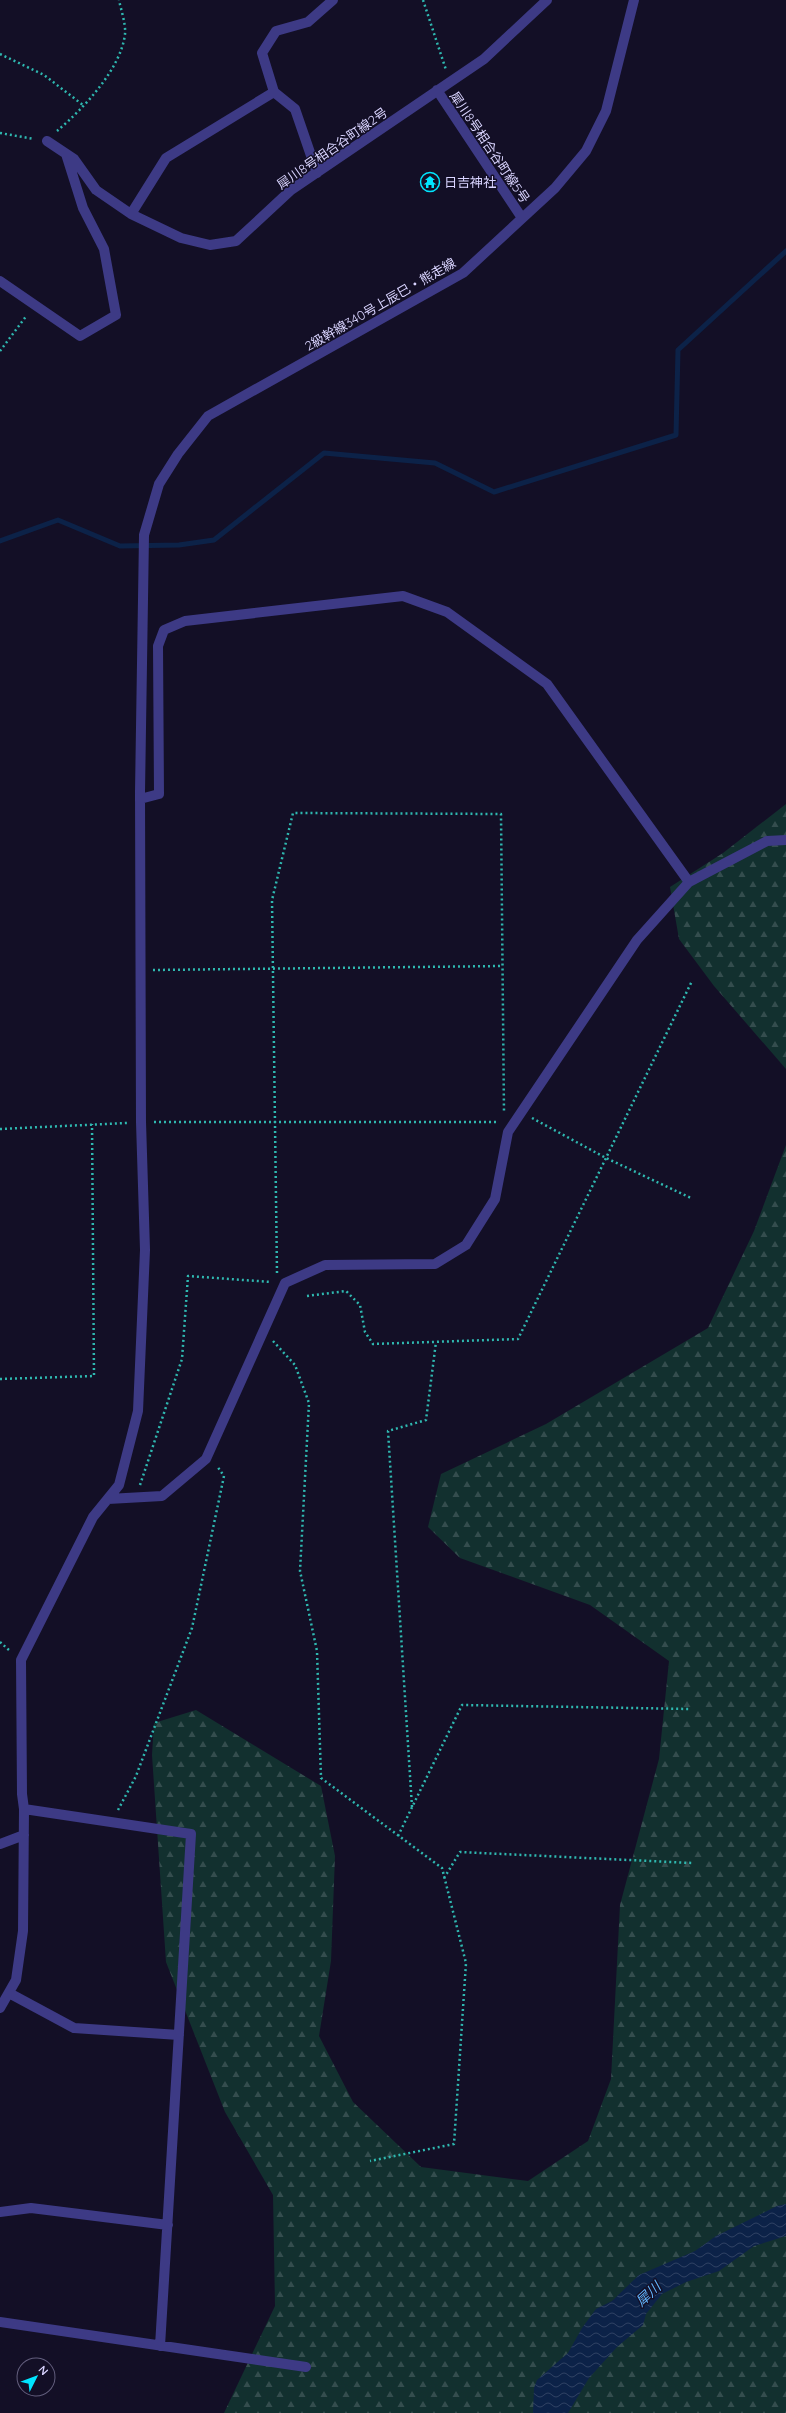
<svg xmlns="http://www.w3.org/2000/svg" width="786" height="2413" font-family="Quicksand,'Noto Sans JP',sans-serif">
	<defs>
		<pattern id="forest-firs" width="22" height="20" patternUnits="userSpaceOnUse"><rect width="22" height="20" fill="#12302f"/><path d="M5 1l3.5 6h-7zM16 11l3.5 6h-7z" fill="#344d4e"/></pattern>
		<pattern id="water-waves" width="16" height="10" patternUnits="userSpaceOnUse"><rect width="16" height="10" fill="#0c2248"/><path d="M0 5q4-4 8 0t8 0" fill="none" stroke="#2f4163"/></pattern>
	</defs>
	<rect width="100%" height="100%" fill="#130f26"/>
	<path fill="url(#forest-firs)" d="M786,804v265l-72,-83 -35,-47 -9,-52 53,-34z
		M786,1145v1268h-562l51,-107 -2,-111 -48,-83 -59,-150 -14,-207 2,-32 42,-13 125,76 14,70 -4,105 -12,75 34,66 68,65 107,14 60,-40 23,-62 9,-174 39,-146 10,-98 -79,-56 -130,-47 -32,-31 13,-53 105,-50 162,-96 46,-97z"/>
	<path fill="url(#water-waves)" d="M786,2204v32l-32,10 -35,25 -33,11 -24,12 -16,20 -3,11 -26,22 -28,31 -21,35h-35l1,-25 3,-8 31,-27 14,-25 14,-19 16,-8 27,-26 56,-24 21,-15 61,-30z"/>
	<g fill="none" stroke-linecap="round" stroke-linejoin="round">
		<path stroke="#0c2248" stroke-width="5" d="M0,541l58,-21 62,26 59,-1 35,-5 110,-87 111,10 59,29 182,-57 2,-85 108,-99"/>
		<path stroke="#2fb8b0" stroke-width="2.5" stroke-dasharray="2 3" stroke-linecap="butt" d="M423,0l23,70
			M0,54l44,21 39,30
			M57,131c26,-22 64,-62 68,-97 1,-10 -4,-24 -6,-34
			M0,133l34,6
			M0,351l27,-36
			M153,970l350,-4
			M532,1118l74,40 85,40
			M154,1122h345
			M0,1129l127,-6
			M277,1273l-5,-373 21,-87 208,1 3,299
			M307,1296l39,-5 14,14 5,27 8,12 145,-5 174,-358
			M273,1341l22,24 14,38 -9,168 17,80 4,127 121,90 24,95 -12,181 -84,17
			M0,1379l94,-3 -2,-252
			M140,1485l42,-126 6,-83 83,6
			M0,1642l10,9
			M412,1807l-24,-376 38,-11 10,-78
			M118,1810l18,-34 56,-148 32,-152 -7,-10
			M398,1836l64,-131 228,4
			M444,1878l16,-26 232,11"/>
		<path stroke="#3d3a85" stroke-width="10" d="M437,90l85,128
			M274,92l21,17 22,64
			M47,141l27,18 22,31 35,24 50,24 29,7 26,-4 55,-51 193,-131 63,-59
			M131,214l35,-56 108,-66 -12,-39 14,-22 32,-9 25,-22
			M0,281l80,55 36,-21 -12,-66 -21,-41 -17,-54
			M140,799l19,-5 -1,-148 6,-16 21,-9 218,-25 44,16 100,72 142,198
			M108,1499l54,-3 44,-37 79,-176 40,-18 110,-1 31,-19 29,-46 13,-67 129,-192 52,-58 78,-41 19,-1
			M24,1809l167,25 -31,512
			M0,1844l24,-9
			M9,1993l65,35 105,7
			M0,2008l16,-28 7,-49 1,-122 -2,-15 -1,-134 72,-143 26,-32 19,-74 7,-161 -4,-128 -1,-330 4,-257 15,-51 19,-30 30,-38 255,-143 92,-85 31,-37 20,-40 28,-111
			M0,2212l31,-4 137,17
			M0,2322l306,45"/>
	</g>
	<defs>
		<g id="temple-ring" transform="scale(1)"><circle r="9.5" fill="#130f26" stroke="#00e5ff" stroke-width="1.5"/><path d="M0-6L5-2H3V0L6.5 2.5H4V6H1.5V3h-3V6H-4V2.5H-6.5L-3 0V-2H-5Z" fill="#00e5ff"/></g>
	</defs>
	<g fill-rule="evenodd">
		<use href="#temple-ring" x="430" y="182"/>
	</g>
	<g text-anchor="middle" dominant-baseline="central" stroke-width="3" stroke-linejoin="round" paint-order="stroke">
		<g font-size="13" fill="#d9d4ff" stroke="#130f26">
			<text transform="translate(490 147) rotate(56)">犀川8号相合谷町線5号</text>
			<text transform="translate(332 148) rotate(-35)">犀川8号相合谷町線2号</text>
			<text transform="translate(380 304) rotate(-30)">2級幹線340号上辰巳・熊走線</text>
		</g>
		<g font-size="13" fill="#d9d4ff" stroke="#130f26" text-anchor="start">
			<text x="444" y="182">日吉神社</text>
		</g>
		<g font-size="14" font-style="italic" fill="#62b6ff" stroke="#130f26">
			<text transform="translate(648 2294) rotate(-43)">犀川</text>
		</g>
	</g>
	<g transform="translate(36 2377) rotate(48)"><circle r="19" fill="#130f26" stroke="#625e7d"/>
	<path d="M0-3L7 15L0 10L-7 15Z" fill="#00e5ff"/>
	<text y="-6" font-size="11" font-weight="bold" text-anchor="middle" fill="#d9d4ff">N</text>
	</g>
</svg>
